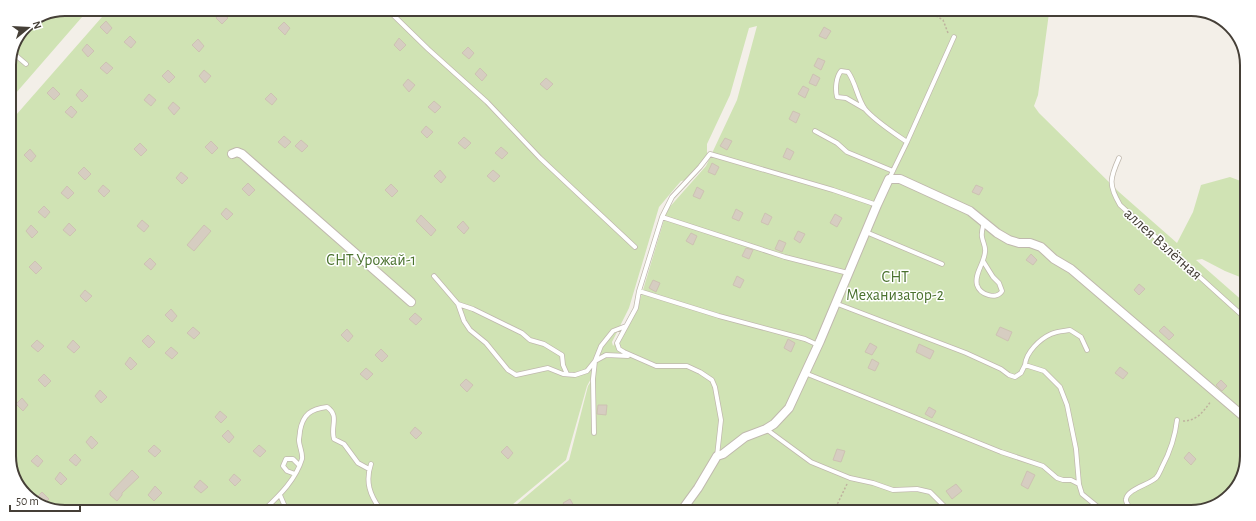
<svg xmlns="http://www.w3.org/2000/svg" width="1256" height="521" font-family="'Alegreya Sans',sans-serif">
	<rect width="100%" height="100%" fill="#f3efe8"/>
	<path fill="#d0e3b4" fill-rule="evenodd" d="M65,9h24l-80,92v-40l17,-36z
		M109,9l940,4 -11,82 -4,11 5,7 80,79 58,51 16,-31 8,-27 29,-8 16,6 -1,96 -20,-8 -23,-12 -6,1 49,43 -2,174 -21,25 -31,10 -681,-2 59,-50 19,-74 7,-11h-2l-6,11 -21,74 -60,50 -462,-2 -24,-18 -11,-30v-337zM757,26l-20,74 -31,66 -39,44 -30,100 -24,36 -1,-4 17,-34 30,-101 22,-26 5,-1 15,-11 6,-15v-10l23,-49 19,-67z"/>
	<path fill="#d6cdc1" stroke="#cdc2b2" d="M221,12l7,6 -6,6 -6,-6z
		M106,21l6,7 -5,6 -7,-7z
		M284,22l6,6 -5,7 -7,-7z
		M824,27l7,4 -5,8 -7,-3z
		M130,36l6,6 -5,6 -7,-6z
		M399,38l7,7 -6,6 -6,-6z
		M198,39l6,7 -5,6 -7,-7z
		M87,44l7,7 -6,6 -6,-7z
		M468,47l6,6 -5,6 -7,-6z
		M818,58l7,3 -4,9 -7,-4z
		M106,62l7,6 -6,6 -7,-6z
		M480,68l7,7 -5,6 -7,-7z
		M168,70l7,7 -6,6 -7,-7z
		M204,70l7,6 -6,7 -6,-7z
		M813,74l7,4 -4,8 -7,-3z
		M546,78l7,6 -6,6 -7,-6z
		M408,79l7,6 -6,7 -6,-7z
		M803,86l6,3 -4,9 -7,-4z
		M53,87l7,7 -6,6 -7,-7z
		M81,89l7,7 -6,6 -6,-7z
		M271,93l6,6 -5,6 -7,-6z
		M149,94l7,6 -5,6 -7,-6z
		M434,101l7,6 -6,6 -7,-6z
		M173,102l7,6 -6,7 -6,-7z
		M71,106l6,6 -5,6 -7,-6z
		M793,111l7,3 -4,9 -7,-4z
		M426,126l7,6 -6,6 -6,-6z
		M284,136l7,6 -6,6 -7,-6z
		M464,137l7,6 -6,6 -7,-6z
		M725,138l7,3 -5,9 -7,-4z
		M301,140l7,6 -6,6 -7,-6z
		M211,141l7,7 -6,6 -7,-7z
		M140,143l7,7 -6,6 -7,-7z
		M501,147l7,6 -6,6 -7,-6z
		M787,148l7,4 -4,8 -7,-3z
		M30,149l6,7 -5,6 -7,-7z
		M712,163l7,4 -4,8 -7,-3z
		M84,167l7,7 -6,6 -7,-7z
		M440,170l6,7 -5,6 -7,-7z
		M493,170l7,6 -6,6 -7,-6z
		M181,172l7,6 -6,6 -6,-6z
		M248,183l7,7 -6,6 -7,-7z
		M391,184l7,7 -6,6 -7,-7z
		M103,185l7,6 -6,6 -6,-6z
		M976,185l7,3 -4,7 -7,-3z
		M67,186l7,7 -6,6 -7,-6z
		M697,187l7,4 -4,8 -7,-3z
		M44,206l6,6 -5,6 -7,-6z
		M226,208l7,6 -6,6 -6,-6z
		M736,209l7,4 -4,8 -7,-3z
		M765,213l7,4 -4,8 -7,-3z
		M835,214l7,4 -5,9 -7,-4z
		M421,215l15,15 -5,6 -15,-15z
		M142,220l7,6 -5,6 -7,-6z
		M463,221l6,7 -5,6 -7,-7z
		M69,223l7,7 -6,6 -7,-6z
		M31,225l7,7 -6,6 -6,-7z
		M204,225l7,6 -17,20 -7,-6z
		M798,231l7,3 -5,9 -6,-4z
		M691,233l6,3 -4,9 -7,-4z
		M779,240l7,3 -4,9 -7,-3z
		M746,248l7,2 -4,9 -7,-3z
		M1031,254l6,6 -4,5 -7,-5z
		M391,255l7,7 -6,6 -6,-6z
		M150,258l6,6 -5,6 -7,-6z
		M35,261l7,7 -6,6 -7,-7z
		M737,276l7,4 -4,8 -7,-3z
		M653,280l7,3 -4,9 -7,-4z
		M1139,284l6,5 -6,6 -5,-5z
		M85,290l7,6 -6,6 -6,-6z
		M171,309l6,7 -5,6 -7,-7z
		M415,313l7,6 -6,6 -7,-6z
		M1164,326l10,9 -5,5 -10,-9z
		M193,327l7,6 -6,6 -7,-6z
		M1000,327l12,5 -4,9 -12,-6z
		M347,329l6,7 -5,6 -7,-7z
		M148,335l7,7 -6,6 -7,-7z
		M788,339l7,4 -4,9 -7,-4z
		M37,340l7,6 -6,6 -7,-6z
		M73,340l7,7 -6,6 -7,-6z
		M870,343l7,4 -5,8 -7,-3z
		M919,344l15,7 -4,8 -14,-7z
		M171,347l7,6 -6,6 -7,-6z
		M381,349l7,7 -6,6 -7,-7z
		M130,357l7,7 -6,6 -6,-6z
		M872,359l7,4 -4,8 -7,-3z
		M1120,367l8,6 -5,6 -8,-6z
		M366,368l7,6 -6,6 -7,-6z
		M44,374l7,7 -6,6 -7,-7z
		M466,379l7,6 -6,7 -7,-7z
		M1221,380l6,6 -5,5 -6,-6z
		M100,390l7,7 -6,6 -6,-7z
		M22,398l6,7 -5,6 -7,-7z
		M598,405h9l-1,10 -9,-1z
		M929,407l7,4 -4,7 -7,-4z
		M220,411l7,6 -6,6 -6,-6z
		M415,427l7,6 -6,6 -6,-6z
		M228,430l6,7 -5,6 -7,-7z
		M91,436l7,7 -6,6 -6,-7z
		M154,445l7,6 -6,6 -7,-6z
		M259,445l7,6 -6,6 -7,-6z
		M507,446l6,7 -5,6 -7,-7z
		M837,449l8,2 -4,11 -8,-2z
		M1189,452l7,7 -5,6 -7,-7z
		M75,454l6,6 -5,6 -7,-6z
		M37,455l6,6 -5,6 -7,-6z
		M132,470l7,7 -17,16v2l-5,6 -7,-6v-2z
		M1027,471l8,4 -7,14 -7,-4z
		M60,472l7,7 -6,6 -6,-6z
		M234,474l7,6 -6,6 -6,-6z
		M200,480l8,7 -7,6 -7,-6z
		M956,484l6,7 -10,8 -6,-8z
		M155,486l7,7 -8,8 -6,-6z
		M42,492l7,7 -6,6 -7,-7z
		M570,499l4,7 -7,4 -4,-7z"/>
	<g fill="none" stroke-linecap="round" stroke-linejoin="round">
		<g stroke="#c0b9ae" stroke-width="5.5">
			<path id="service" d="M388,10l40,39 59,53 53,56 95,89
				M13,53l13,11
				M865,109l-19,-11 -9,-1c-2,-8 -1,-20 4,-26l7,1c8,11 9,26 17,37 10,12 29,24 42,33
				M815,131l22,12 10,9 46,19
				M1119,158c-9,20 -11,27 1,47l124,112
				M889,179l18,-37 47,-105
				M662,217l123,40 63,16
				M866,232l76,32
				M983,261l10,16 6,6 3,8c-5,9 -22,4 -25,-6 -3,-11 7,-21 8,-33 1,-5 -2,-9 -3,-15 -1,-5 1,-10 2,-15
				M434,276l24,28 6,17 6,9 16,13 22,27 8,5 32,-7 15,6 12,1 12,-4 8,-10 6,-15 12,-15 13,-5
				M639,291l80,25 86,23 13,6
				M835,303l131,50 35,16 8,6 6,2 6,-4 4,-8 19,6 16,16 7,18 9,44 3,35
				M458,304l15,5 49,24 8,7 14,4 18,11 1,10 4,9
				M1025,365c1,-13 15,-26 26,-31 6,-3 13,-3 19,-4l11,7 6,13
				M805,373l196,79 42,14 14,12 6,2h8l8,4 3,10 22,18
				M766,429l45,33 39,16 23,5 20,7 24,-1 13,3 19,19
				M594,433l-1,-54 2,-18 11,-6 22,1
				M717,456l4,-36 -6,-33 -3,-7 -12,-8 -13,-6h-31l-32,-14 -5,-3 -2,-6 19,-35 3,-17 23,-74 10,-20 28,-30 10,-13 123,36 44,15
				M371,464c-6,18 -1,31 9,45
				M295,474l-8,-3 -4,-5 3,-7h7l6,6
				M280,495l6,14
				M265,509c15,-14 31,-30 37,-50 1,-6 -3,-13 -3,-19 0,-2 1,-6 1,-9 3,-17 11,-22 27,-24 13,9 3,19 7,32l10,5 14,19 11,6
				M611,510h5
				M1132,511c-1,-3 -7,-8 -6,-12 2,-10 22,-14 30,-21 3,-3 4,-7 6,-11 8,-15 13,-29 15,-47"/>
		</g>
		<g stroke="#c0b9ae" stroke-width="10">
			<path id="minor" d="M232,154l5,-2 5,2 169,148
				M682,510l16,-22 19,-32 6,-2 22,-17 21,-8 8,-5 15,-16 31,-67 57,-136 12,-26h11l70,32 27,22 12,7 10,3h11l11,4 13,12 17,10 172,147
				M1120,512l53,-2 12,2"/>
		</g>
		<path stroke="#beb29e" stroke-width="1.5" stroke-dasharray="2 2" stroke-linecap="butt" d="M929,12l14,8 5,13
			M1183,421c14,0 21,-10 28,-20
			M834,511l13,-27"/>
		<use href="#service" stroke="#fff" stroke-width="4"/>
		<use href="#minor" stroke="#fff" stroke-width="8"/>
	</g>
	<g text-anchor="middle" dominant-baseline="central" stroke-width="3" stroke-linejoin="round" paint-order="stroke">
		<g font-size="16" fill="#453f37" stroke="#fff">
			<text transform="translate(1163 244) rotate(42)">аллея Взлётная</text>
		</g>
		<g font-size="16" fill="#4b722f" stroke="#fff">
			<text x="371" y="260">СНТ Урожай-1</text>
			<text x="895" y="277">СНТ<tspan x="895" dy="18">Механизатор-2</tspan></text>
		</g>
	</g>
	<path d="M0 0H1256V521H0ZM65 16H1191A49 49 0 0 1 1240 65V456A49 49 0 0 1 1191 505H65A49 49 0 0 1 16 456V65A49 49 0 0 1 65 16Z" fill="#fff" fill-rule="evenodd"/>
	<path fill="none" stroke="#453f37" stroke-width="2" d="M65 16H1191A49 49 0 0 1 1240 65V456A49 49 0 0 1 1191 505H65A49 49 0 0 1 16 456V65A49 49 0 0 1 65 16Z"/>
	<g transform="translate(28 28) rotate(72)" stroke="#ffffff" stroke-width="3" paint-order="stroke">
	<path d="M0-3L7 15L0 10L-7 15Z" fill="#453f37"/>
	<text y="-6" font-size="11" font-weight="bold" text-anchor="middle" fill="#453f37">N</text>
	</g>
	<path d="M10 505v6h70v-6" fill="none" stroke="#453f37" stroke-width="2"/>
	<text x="16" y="505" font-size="12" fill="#453f37" stroke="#ffffff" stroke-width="3" paint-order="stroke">50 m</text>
</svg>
